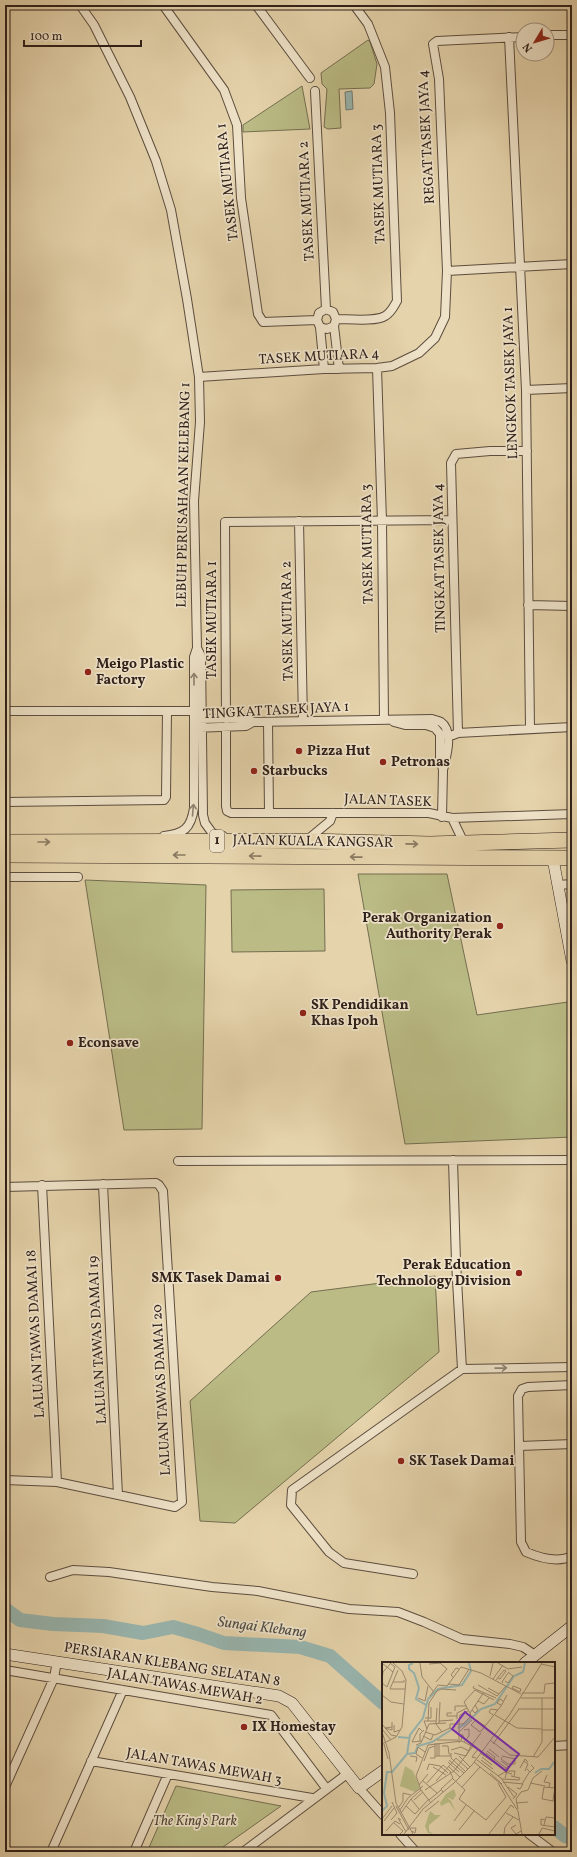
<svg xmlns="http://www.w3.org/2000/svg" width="577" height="1857" font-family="Vollkorn,serif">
	<rect width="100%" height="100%" fill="#e5d3ab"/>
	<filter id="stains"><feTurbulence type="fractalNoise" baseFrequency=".005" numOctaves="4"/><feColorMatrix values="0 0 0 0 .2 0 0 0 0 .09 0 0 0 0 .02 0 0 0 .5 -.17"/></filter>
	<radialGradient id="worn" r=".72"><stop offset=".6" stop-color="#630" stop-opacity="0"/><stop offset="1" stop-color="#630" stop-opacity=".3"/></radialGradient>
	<path fill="#babb85" stroke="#746e50" d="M368,40l2,2 7,22 -3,20 -4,4 -31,1 2,39 -13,1 -4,-2 3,-38 -5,-5 -1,-11z
		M302,86l8,43 -67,3v-7z
		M358,874h89l30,141 91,-13 4,17v118l-167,7z
		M85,880l121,5 -4,244 -78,1z
		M324,889l1,62 -93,1 -1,-62z
		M435,1276l4,76 -204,171 -35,-2 -10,-120 121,-109z
		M176,1786l105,20 -65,46h-69z"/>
	<path fill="#98b6b0" stroke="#6e7a74" d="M352,91l1,18 -7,1 -1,-18z"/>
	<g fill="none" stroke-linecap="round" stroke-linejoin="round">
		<path stroke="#98b6b0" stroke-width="14" d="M5,1609l15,11 33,4 50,2 40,7 30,-6 25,7 26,9 76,4 30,9 53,47
			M554,1827l11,9 7,2"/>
		<g stroke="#5c4d3e" stroke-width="10">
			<path id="street" d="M80,5l14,20 36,72 26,64 15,49 16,89 12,78 1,45 -6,79 3,147 -3,9v151c-3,20 -10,26 -30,28
				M163,5l61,85 13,35 4,73 17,116 5,8 54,-2
				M256,5l54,73
				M547,35h25
				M509,37l17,353 4,339
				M315,91l11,218
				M447,271l125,-7
				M336,319c12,0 40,3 49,-3 6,-3 9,-10 12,-15l-7,-188 -5,-46 -17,-43 -14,-19
				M334,326l5,43
				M320,327l7,2 7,-3 2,-7 -3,-7 -7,-3 -7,4 -2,7 3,7 4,42
				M377,368l5,153 2,198
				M199,377l125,-8 53,-1 15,-2 27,-13 16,-15 10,-21 2,-46 -8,-192 -6,-35 4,-3 86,-4
				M526,390l46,-2
				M299,521l4,200
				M528,605l44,1
				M197,648l4,8 2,159 2,8 8,11 10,2
				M5,711h193
				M198,719l48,-1 7,4
				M226,719l-1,-197 227,-2
				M268,722l1,91
				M394,722l11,3h21l9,3 5,6v23l3,13 -1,47
				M226,727v79l1,5 4,2h198l23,5 120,-4
				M194,728l52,-2 7,-4 179,-3c3,1 7,2 9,3 13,9 5,36 2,48
				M458,733l-7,-270 5,-9 34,-3h37
				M453,735l5,-2 114,-6
				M5,802l159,-2 2,-3 1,-86
				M452,818l12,25
				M307,840l23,-19 3,-8
				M5,877h73
				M558,885l14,-1
				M453,1160l3,102 6,107
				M178,1161l394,-1
				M103,1184l15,311
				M42,1185l15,297
				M5,1187l151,-4 3,2 4,6 19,311 -7,5 -118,-25 -52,-2
				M572,1385l-44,2 -6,2 -4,7 3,146 5,10c14,6 32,11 46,4
				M520,1446l52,-2
				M413,1574l-69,-11 -15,-11 -38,-47 1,-15 170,-121 110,-2
				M50,1577l23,-7 36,2 103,15 46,4 91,18 49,3 26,10 38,17 48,5 13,3 12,8
				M5,1670l266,45 55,73
				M554,1746l18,-1
				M91,1761l221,37
				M5,1787l49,-109 3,-17
				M359,1788l24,27
				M400,1834l16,18
				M529,1834l24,18
				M5,1850l6,2
				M51,1852l72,-162
				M134,1852l34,-78
				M243,1852l104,-78"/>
		</g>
		<g stroke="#2f201a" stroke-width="12">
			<path id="secondary" d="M553,859l19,102
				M5,1654l274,42 13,7 67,85 24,-17
				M525,1663l47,-37"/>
		</g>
		<g stroke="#2f201a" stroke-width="16">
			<path id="highway" d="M5,842l300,-1 125,3 142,-4
				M5,855l567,3"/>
		</g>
		<use href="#street" stroke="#eee2c8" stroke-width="8"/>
		<use href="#secondary" stroke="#eee2c8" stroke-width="11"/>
		<use href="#highway" stroke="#e5d3ab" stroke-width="15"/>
	</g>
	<defs><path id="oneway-shaft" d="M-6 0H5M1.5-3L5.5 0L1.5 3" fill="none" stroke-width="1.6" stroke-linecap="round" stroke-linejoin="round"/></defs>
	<g stroke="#8e8171">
		<use href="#oneway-shaft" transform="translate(194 679) rotate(-90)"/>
		<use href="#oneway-shaft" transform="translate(193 810) rotate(-85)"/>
		<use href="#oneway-shaft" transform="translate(501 1368) rotate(-1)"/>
	</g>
	<g stroke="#8a7a62">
		<use href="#oneway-shaft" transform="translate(44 842)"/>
		<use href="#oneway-shaft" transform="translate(412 844) rotate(1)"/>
		<use href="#oneway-shaft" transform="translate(179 855) rotate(-180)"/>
		<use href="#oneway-shaft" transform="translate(255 856) rotate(-179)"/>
		<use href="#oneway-shaft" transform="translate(356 857) rotate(-179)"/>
	</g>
	<g fill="#8f2418" stroke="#eee2c8" stroke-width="1.5">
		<circle cx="88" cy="672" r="4"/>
		<circle cx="299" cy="751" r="4"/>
		<circle cx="383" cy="762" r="4"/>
		<circle cx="254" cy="771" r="4"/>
		<circle cx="500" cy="926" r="4"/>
		<circle cx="303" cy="1013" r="4"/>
		<circle cx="70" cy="1043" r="4"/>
		<circle cx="519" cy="1273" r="4"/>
		<circle cx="278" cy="1278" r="4"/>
		<circle cx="401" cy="1461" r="4"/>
		<circle cx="244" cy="1727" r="4"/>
	</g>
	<g text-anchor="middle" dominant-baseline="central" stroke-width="3.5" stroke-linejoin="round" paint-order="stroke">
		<rect fill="#eee2c8" stroke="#685a4e" stroke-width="1" x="210" y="830" width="14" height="22" rx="3"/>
		<g font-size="13" font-weight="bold" fill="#2f201a">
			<text x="217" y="841">1</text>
		</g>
		<g font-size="14" fill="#2f201a" stroke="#eee2c8">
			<text transform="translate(427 137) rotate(-93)">REGAT TASEK JAYA 4</text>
			<text transform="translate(228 182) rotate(-96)">TASEK MUTIARA 1</text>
			<text transform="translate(379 184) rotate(-92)">TASEK MUTIARA 3</text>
			<text transform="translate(307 201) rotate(-93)">TASEK MUTIARA 2</text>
			<text transform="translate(319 357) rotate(-3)">TASEK MUTIARA 4</text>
			<text transform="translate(511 383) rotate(-92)">LENGKOK TASEK JAYA 1</text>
			<text transform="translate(184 495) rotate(-89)">LEBUH PERUSAHAAN KELEBANG 1</text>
			<text transform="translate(368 544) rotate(-91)">TASEK MUTIARA 3</text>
			<text transform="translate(440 558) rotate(-91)">TINGKAT TASEK JAYA 4</text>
			<text transform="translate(212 620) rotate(-90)">TASEK MUTIARA 1</text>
			<text transform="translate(288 621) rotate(-91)">TASEK MUTIARA 2</text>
			<text transform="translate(276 711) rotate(-3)">TINGKAT TASEK JAYA 1</text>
			<text transform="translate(388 801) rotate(2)">JALAN TASEK</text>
			<text transform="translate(313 842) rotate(1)">JALAN KUALA KANGSAR</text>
			<text transform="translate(36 1334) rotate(-93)">LALUAN TAWAS DAMAI 18</text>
			<text transform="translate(98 1340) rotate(-93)">LALUAN TAWAS DAMAI 19</text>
			<text transform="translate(162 1390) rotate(-93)">LALUAN TAWAS DAMAI 20</text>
			<text transform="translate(172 1665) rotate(9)">PERSIARAN KLEBANG SELATAN 8</text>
			<text transform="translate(185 1687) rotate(10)">JALAN TAWAS MEWAH 2</text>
			<text transform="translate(204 1767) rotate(10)">JALAN TAWAS MEWAH 3</text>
		</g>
		<g font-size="14" font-weight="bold" fill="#2f201a" stroke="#eee2c8" text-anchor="start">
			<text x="96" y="664">Meigo Plastic<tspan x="96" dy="16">Factory</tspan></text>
			<text x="307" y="751">Pizza Hut</text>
			<text x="391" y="762">Petronas</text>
			<text x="262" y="771">Starbucks</text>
			<text x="492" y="918" text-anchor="end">Perak Organization<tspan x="492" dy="16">Authority Perak</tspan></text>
			<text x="311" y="1005">SK Pendidikan<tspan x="311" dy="16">Khas Ipoh</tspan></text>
			<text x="78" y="1043">Econsave</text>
			<text x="511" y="1265" text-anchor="end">Perak Education<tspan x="511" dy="16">Technology Division</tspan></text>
			<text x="270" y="1278" text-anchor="end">SMK Tasek Damai</text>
			<text x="409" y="1461">SK Tasek Damai</text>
			<text x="252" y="1727">IX Homestay</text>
		</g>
		<g font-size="14" font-style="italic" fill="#524735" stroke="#eee2c8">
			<text x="195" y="1821">The King's Park</text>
		</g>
		<g font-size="15" font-style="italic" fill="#4e4d47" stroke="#eee2c8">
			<text transform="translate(262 1628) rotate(7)">Sungai Klebang</text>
		</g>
	</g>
	<g transform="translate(382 1662)">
		<rect width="173" height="173" fill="#e5d3ab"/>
		<path d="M23,104l8,5 4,10 3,7 -5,4 -15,-6zM72,127l2,6 -3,5 -6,-3 4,4 5,11 -7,-10 -8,4 -1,-3 6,-9zM48,149l5,4h6l-12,10v6l4,3 -5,-1 -3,-7z" fill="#babb85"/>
		<path fill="none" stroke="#98b6b0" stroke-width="2" d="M31,1l-4,2v4l5,4 5,15 -3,11 10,6M76,66l6,-3 17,-16 14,-5 19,-28 9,-4 2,-9M16,75l12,1M25,92l8,-1 3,-7 14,-4 19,-12M153,111l6,-4h8l6,-8M0,149l5,-5 -3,-13 3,-21h5l15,-18 3,-19 13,-17 5,-19 10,-10 24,-4 9,-14 -2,-8"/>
		<path fill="none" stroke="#9c8b71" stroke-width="1" d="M0,1l11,9M38,1l2,14 11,14M116,1l10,6 14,-2M47,2l12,-1M159,2l14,3M79,5l20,6 40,21M16,8l-8,19h15M108,14l3,-13M71,15l-2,-2 5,-7 3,1M116,16l2,1 6,-8M111,17l10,-14M114,18l8,-10 2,1M0,19l1,-9 8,-9M123,19l3,2 5,-7 -5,-4M11,20h11v-2M54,20l11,-13 -7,-6M0,21l5,4 8,-20 -5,-4M121,21l-1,-1 6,-9M66,22l11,1 10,-16M56,23l9,1 14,-19M96,23l19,11M92,24l-1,2 23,10M131,24l8,3 -1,3 -8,-4zM106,26l11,6M93,28l19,10M140,31h22M162,31l1,-9 10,-1M0,33l9,7 13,2M48,34l8,-11M115,34l9,-10M36,36l7,3 3,-15M139,36h34M160,36v35M96,39l6,3 5,-6M119,43l-4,-2 3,-4 3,2M55,46l-1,16 6,8M136,47h37M90,48l3,3 3,-3 -3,-5M73,49v-5h11M70,51h-5v3h10M88,51l-6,-11 11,-12M111,53l-4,-3 2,-3 7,1M113,53l22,13 25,1M43,56h6v-11M75,57v-6l10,-5M46,59l1,-18 8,-12 4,-2 15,1M57,59l14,-1M57,61l1,-21M0,62l9,11 5,1M77,62l1,-9 8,-4M12,63v7l6,-2M10,65l-7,1 7,2v-8M68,66v-4h9M0,67l9,11M45,67l-3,-8h12M82,68l5,-1v7l-5,6M100,68l19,-24 6,-11M100,68l-2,2 -9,-7 5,-5 9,6M160,68h13M40,69l-3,-3 -7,14 10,-1M0,70l7,21 7,50 17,31M43,70l10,3 15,-7 9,6M77,70l13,-12M41,74l8,4 2,-5M55,78h21M108,78l20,15 28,2 17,-20M38,79v-7l4,-4M79,79l1,-7 3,5M77,81v-19h4l8,-8 -1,-3 14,-21M0,82l14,-7 6,-10 4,-47 -4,-9 -9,-8M2,82l4,15M111,82l26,-35M34,83l5,-2 8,-19 17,-1M60,84h6l1,8M89,84l10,-13M107,87l10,8M69,88l10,-3 8,4M105,89l8,6 -1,2M69,91v5l14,13M72,91l12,3 5,-10M98,91l25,17 3,-4 -7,-5M104,91l20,15M28,94l7,1 -1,5M53,94h15v-2M55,94v-13M57,94v-13M77,94l11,11M120,94l13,3v3M100,95l10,8M120,95l-1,2 7,5h7v-2M151,95l9,-15v-10M40,96l-6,-4 2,-7 7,5M48,96h5v-15M94,96l-4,-1 6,-8M67,98l15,13M95,98l24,18 13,19M99,98l12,9M42,99l5,-13 6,-2M142,99l4,3 -3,7M66,100l11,10M92,100l27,22 17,27 4,23M66,104l12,11M51,105l13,8M138,106l5,-9 3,3M145,107l3,3 4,-4 -3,-3M45,108l2,-6 11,2 8,7M72,109l19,-25M108,111l12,11M165,113l-3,7 6,1 -1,4M116,114l7,-4 7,2M70,116l13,12 -6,9 27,21 20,-23 -8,-14M123,116l2,-7h8l-1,5M120,117l17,1 1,-2 -9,-2M41,119l14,12M54,119l20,-23 12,11M121,120l20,2 -3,5 -3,-1M45,121l16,-18 8,7M148,121l15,3M140,122l8,-13M37,123l9,-11M80,125l18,-20M126,125l9,7 -4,5M43,128l29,-19M61,130l-2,-3 12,-11 -3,-6M29,137l8,10M32,138l9,-8M47,138l12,-10M171,139l1,-8 1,-2v-3l-11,-1 -2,12h1l10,2h2M49,141l-10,-13 -5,-14 12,-31 34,-4 19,10M134,141l12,-1M14,144l13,24M24,144l9,8M17,145l4,-6v-8l8,2M136,147l-2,-10 5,-7 7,-2 5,-12 9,-7M18,148l8,-12 15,-12M43,150l14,-11M19,151l10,-14 10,-9M124,151l13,7M33,152l14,-15M0,157l10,-13M9,158l6,-7 -5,-11M19,158l-3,-2 8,14M163,158l-4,-1v6l14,2M2,159l10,-13M72,159l12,-16M12,161l9,8 -3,3M134,163l-5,3 5,6 5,-3M162,163l2,-8 9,1M28,166h6l-1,5 -3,-2M77,168l15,-19M4,169l9,-10 5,3M22,172l19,-25 31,-26 18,-18 38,-51 32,-51M107,172l22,-29 3,3M122,172l1,-7 8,-10M157,172l3,-6 13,3"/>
		<path fill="#7b2cbf" fill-opacity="0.15" stroke="#7b2cbf" stroke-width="2" d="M83,50l54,42 -13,17 -54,-42z"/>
		<rect width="173" height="173" fill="none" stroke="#2f201a" stroke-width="2"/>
	</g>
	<rect width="577" height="1857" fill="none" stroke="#e5d3ab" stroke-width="20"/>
	<rect x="6" y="6" width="565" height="1845" fill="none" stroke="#2f201a" stroke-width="2"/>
	<rect x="10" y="10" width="557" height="1837" fill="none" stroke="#2f201a"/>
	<g transform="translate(535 42) rotate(232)"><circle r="19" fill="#eee2c8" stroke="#a29482"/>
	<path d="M0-3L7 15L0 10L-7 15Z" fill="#8f2418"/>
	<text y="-6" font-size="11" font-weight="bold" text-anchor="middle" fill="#2f201a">N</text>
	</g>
	<path d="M24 40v6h117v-6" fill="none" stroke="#2f201a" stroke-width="2"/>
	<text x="30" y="40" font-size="12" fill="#2f201a" stroke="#eee2c8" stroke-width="3" paint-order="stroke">100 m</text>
	<rect width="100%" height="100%" filter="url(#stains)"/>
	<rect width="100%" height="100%" fill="url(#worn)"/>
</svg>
